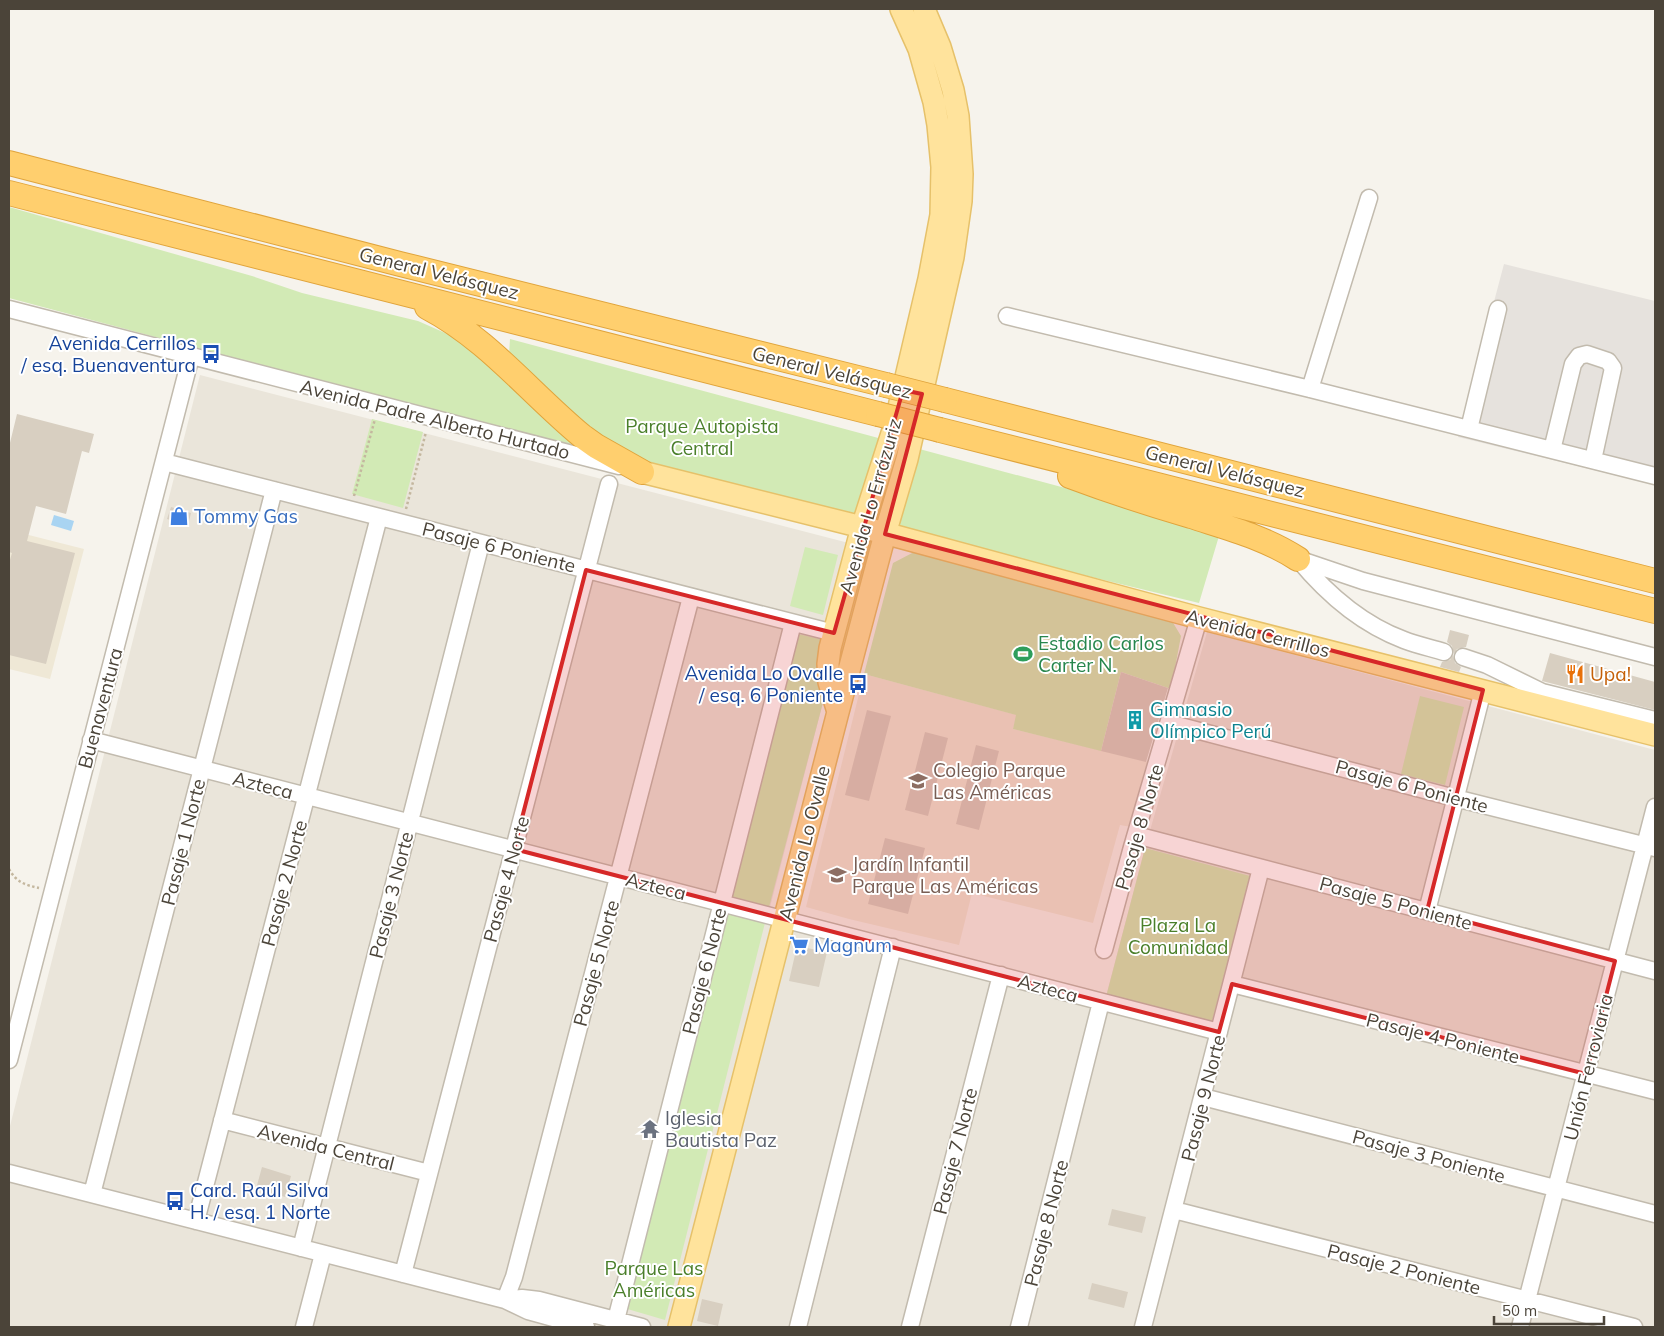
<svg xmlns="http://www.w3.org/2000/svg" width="1664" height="1336" font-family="Mulish,sans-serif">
	<rect width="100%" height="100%" fill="#f6f3ec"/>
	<path fill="#eae5da" d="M200,375l668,173 -42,143 -56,216 336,89 39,-148 62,-216 448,118v577h-1646v-197z"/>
	<path fill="#e6e2dd" d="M1504,264l151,37v184l-197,-48z"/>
	<path fill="#efe8d6" d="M9,530l75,19 -34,130 -41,-10z
		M864,674l153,41 -4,14 136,33 -18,65 -11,-2 -27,98 -121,-30 -13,52 -110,-26 -43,-12z"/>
	<path fill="#d2eab5" d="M9,207l243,69 50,17 116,28 34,15 16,11 23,19 92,85 -574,-153z
		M510,339l622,167 87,30 -20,67 -533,-129 -70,-34 -87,-85z
		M372,419l51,13 -20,76 -51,-14z
		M805,547l33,8 -15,60 -33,-9z
		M916,551l256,70 9,15 -10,53 -50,-17 -20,79 -88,-22 3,-14 -152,-41 29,-111z
		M798,634l26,6 2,51 -57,216 -104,413 -41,-12z
		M1420,696l44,11 -19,78 -44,-11z
		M1145,848l105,28 -39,149 -105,-28z"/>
	<path fill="#a9d4f2" d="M54,515l20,6 -3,10 -20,-6z"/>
	<path fill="#d8cfc1" d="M17,414l77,20 -5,19 -7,-2 -16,63 -30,-8 -9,35 48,12 -29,111 -37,-9v-92l3,-10 -3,-1v-105z
		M171,507l20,6 -3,12 -21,-6z
		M1450,630l19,5 -3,12 -9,2 -3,5 -2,-8 -5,-4z
		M1550,653l105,29v28l-113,-29z
		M1453,655l2,8 6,4 -2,5 -19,-5 2,-5 8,-2z
		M1121,672l47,16 -22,74 -45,-11z
		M867,710l24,6 -22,85 -24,-6z
		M925,732l23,6 -20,78 -23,-6z
		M976,745l23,6 -20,79 -23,-6z
		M885,838l40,10 -17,66 -40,-10z
		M797,946l30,6 -8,35 -30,-6z
		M262,1167l29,9 -6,21 -29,-8z
		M1112,1209l34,8 -4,16 -34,-8z
		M1092,1283l36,9 -4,16 -36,-9z
		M702,1299l21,5 -5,22 -21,-5z"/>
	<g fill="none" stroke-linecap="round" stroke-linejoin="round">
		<g stroke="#c2bbae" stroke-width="19">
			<path id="minor" d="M9,309l610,157
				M1007,316l303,73 345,87
				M1310,389l59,-191
				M1469,429l29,-120
				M1552,450l21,-86 6,-8 8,-2 21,7 5,7 -20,92
				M164,462l670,171
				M1298,559l65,22 292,76
				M1298,559c28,34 63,65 106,81 13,5 27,8 40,12
				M1463,657l24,8 55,27 113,28
				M1169,723l286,75 200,50
				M91,740l1128,292
				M1136,835l519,136
				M1427,911l56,-221
				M1104,950l28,-103 67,-229
				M1232,984l423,107
				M9,1060l182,-704
				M1203,1097l452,117
				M222,1120l207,53
				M9,1173l496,127 23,11 58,16
				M92,1194l182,-704
				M1174,1210l460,117
				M196,1221l183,-704
				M301,1248l180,-705
				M403,1274l206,-790
				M505,1300l9,-23 177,-680
				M505,1300l17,-2 17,2 103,27
				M616,1320l177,-697
				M304,1327l19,-73
				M798,1327l95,-380
				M910,1327l91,-352
				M1019,1327l82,-325
				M1143,1327l118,-459
				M1520,1327l135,-520"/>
		</g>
		<g stroke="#e6c16a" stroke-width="24">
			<path id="major" d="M642,472l220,55 337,91 456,117
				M838,712l-9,-30 -1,-18 2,-16 32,-121 33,-103 34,-145 12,-64 1,-48 -4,-42 -4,-23 -15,-53 -18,-40
				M679,1327l159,-615 47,-178 22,-75 46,-202 8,-56 1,-27 -4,-58 -5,-26 -13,-43 -16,-38"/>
		</g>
		<g stroke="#e0a43c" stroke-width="26">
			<path id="highway" d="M9,163l391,101 486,121
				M9,193l869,221
				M427,307c61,32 103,86 155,129l14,10 46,26
				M945,400l710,181
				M940,430l715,181
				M1070,476c40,15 80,28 121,40 37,12 73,21 107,43"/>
		</g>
		<path stroke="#c4b79f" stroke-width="2.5" stroke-dasharray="2.5 2.5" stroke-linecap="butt" d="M354,496l21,-77
			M406,509l20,-77
			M9,869c7,13 16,16 30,19"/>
		<use href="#minor" stroke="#fff" stroke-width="16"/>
		<use href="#major" stroke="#ffe39c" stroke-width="21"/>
		<use href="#highway" stroke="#ffcf6e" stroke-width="24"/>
		<g stroke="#e0a43c" stroke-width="26" stroke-linecap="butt">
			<path id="highway-bridge" d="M886,385l59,15
				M878,414l62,16"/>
		</g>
		<use href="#highway-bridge" stroke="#ffcf6e" stroke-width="24"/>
	</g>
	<path fill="#d62828" fill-opacity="0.2" stroke="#d62828" stroke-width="4" stroke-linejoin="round" d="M903,390l19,4 -37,140 598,156 -56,221 188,50 -29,113 -354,-90 -13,48 -705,-183 72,-279 248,63z"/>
	<defs>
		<g id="bus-bare" transform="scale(1.5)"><path d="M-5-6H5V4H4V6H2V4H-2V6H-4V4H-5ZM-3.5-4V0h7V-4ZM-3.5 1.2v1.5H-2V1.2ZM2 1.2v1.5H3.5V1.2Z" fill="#1a4fb4" stroke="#fff" stroke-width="2.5" paint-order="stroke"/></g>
		<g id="shop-bare" transform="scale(1.5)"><path d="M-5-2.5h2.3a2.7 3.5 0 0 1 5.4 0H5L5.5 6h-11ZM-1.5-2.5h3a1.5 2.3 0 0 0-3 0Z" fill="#3f7fe0" stroke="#fff" stroke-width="2.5" paint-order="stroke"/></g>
		<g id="stadium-bare" transform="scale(1.5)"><path d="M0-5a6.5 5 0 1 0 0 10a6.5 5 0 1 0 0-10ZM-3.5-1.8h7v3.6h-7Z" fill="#2e9e5b" stroke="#fff" stroke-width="2.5" paint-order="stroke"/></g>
		<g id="restaurant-bare" transform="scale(1.5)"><path d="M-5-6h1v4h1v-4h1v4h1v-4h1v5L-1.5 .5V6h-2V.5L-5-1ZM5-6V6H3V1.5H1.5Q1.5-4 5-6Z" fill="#e8710a" stroke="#fff" stroke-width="2.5" paint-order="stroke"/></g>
		<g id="building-bare" transform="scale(1.5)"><path d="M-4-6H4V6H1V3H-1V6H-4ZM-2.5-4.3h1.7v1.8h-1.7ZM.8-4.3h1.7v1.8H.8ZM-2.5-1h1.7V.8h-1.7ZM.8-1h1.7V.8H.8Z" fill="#0f9aa8" stroke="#fff" stroke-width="2.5" paint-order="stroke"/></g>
		<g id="school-bare" transform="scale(1.5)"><path d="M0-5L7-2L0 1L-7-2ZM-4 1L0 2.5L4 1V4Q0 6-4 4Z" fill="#8d6e63" stroke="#fff" stroke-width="2.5" paint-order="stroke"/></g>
		<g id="supermarket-bare" transform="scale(1.5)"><path d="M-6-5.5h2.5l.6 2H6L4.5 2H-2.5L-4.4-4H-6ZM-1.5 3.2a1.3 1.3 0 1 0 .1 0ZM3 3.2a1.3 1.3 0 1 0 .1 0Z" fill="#3f7fe0" stroke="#fff" stroke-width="2.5" paint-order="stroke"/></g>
		<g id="temple-bare" transform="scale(1.5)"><path d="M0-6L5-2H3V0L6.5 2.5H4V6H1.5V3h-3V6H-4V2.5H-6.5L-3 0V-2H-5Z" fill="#6b7280" stroke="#fff" stroke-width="2.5" paint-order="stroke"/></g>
	</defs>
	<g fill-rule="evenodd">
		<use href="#bus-bare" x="211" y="354"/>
		<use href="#shop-bare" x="179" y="516"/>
		<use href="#stadium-bare" x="1023" y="654"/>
		<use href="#restaurant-bare" x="1575" y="674"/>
		<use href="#bus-bare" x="858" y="684"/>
		<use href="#building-bare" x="1135" y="720"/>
		<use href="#school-bare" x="918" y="781"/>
		<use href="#school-bare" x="837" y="875"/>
		<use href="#supermarket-bare" x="799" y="945"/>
		<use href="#temple-bare" x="650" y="1129"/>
		<use href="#bus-bare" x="175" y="1201"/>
	</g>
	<g text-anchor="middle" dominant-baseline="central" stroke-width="4" stroke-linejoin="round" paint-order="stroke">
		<g font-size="19" fill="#4b4439" stroke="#fff">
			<text transform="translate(439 273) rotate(14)">General Velásquez</text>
			<text transform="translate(832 372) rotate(14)">General Velásquez</text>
			<text transform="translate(435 419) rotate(14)">Avenida Padre Alberto Hurtado</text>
			<text transform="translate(1225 471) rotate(14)">General Velásquez</text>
			<text transform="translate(870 506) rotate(-74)">Avenida Lo Errázuriz</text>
			<text transform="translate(499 547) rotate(14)">Pasaje 6 Poniente</text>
			<text transform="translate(1258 633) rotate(14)">Avenida Cerrillos</text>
			<text transform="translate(100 708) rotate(-75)">Buenaventura</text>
			<text transform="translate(263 785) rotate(14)">Azteca</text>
			<text transform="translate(1412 786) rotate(15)">Pasaje 6 Poniente</text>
			<text transform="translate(1139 827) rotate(-74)">Pasaje 8 Norte</text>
			<text transform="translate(183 842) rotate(-76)">Pasaje 1 Norte</text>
			<text transform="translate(804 843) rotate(-76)">Avenida Lo Ovalle</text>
			<text transform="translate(506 879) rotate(-75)">Pasaje 4 Norte</text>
			<text transform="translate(284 883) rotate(-75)">Pasaje 2 Norte</text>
			<text transform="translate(656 886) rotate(14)">Azteca</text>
			<text transform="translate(391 895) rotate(-76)">Pasaje 3 Norte</text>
			<text transform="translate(1396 903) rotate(15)">Pasaje 5 Poniente</text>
			<text transform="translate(596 963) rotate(-75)">Pasaje 5 Norte</text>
			<text transform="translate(704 971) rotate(-76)">Pasaje 6 Norte</text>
			<text transform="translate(1048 988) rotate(15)">Azteca</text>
			<text transform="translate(1443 1038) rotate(14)">Pasaje 4 Poniente</text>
			<text transform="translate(1588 1067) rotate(-76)">Unión Ferroviaria</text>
			<text transform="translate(1203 1098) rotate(-76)">Pasaje 9 Norte</text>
			<text transform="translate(326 1147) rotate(14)">Avenida Central</text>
			<text transform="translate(955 1151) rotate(-76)">Pasaje 7 Norte</text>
			<text transform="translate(1429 1156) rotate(15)">Pasaje 3 Poniente</text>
			<text transform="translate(1046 1223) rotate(-76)">Pasaje 8 Norte</text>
			<text transform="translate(1404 1269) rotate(14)">Pasaje 2 Poniente</text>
		</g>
		<g font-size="19" fill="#164399" stroke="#fff" text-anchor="end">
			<text x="196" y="343">Avenida Cerrillos<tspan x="196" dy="22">/ esq. Buenaventura</tspan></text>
			<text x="843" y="673">Avenida Lo Ovalle<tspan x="843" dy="22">/ esq. 6 Poniente</tspan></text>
			<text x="190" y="1190" text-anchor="start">Card. Raúl Silva<tspan x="190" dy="22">H. / esq. 1 Norte</tspan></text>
		</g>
		<g font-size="19" fill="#4a7f2a" stroke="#fff">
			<text x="702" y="426">Parque Autopista<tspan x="702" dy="22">Central</tspan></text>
			<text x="1178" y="925">Plaza La<tspan x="1178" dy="22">Comunidad</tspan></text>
			<text x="654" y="1268">Parque Las<tspan x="654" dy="22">Américas</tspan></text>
		</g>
		<g font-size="19" fill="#366cbe" stroke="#fff" text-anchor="start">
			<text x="194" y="516">Tommy Gas</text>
			<text x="814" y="945">Magnum</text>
		</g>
		<g font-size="19" fill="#27864d" stroke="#fff" text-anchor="start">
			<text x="1038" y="643">Estadio Carlos<tspan x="1038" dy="22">Carter N.</tspan></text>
		</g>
		<g font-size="19" fill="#c56008" stroke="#fff" text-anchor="start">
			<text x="1590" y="674">Upa!</text>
		</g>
		<g font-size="19" fill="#0d838f" stroke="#fff" text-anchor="start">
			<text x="1150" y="709">Gimnasio<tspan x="1150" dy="22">Olímpico Perú</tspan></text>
		</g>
		<g font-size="19" fill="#785e54" stroke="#fff" text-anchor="start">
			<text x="933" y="770">Colegio Parque<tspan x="933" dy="22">Las Américas</tspan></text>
			<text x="852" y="864">Jardín Infantil<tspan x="852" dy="22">Parque Las Américas</tspan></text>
		</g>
		<g font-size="19" fill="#5b616d" stroke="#fff" text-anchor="start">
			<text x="665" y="1118">Iglesia<tspan x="665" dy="22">Bautista Paz</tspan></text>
		</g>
	</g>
	<rect width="1664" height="1336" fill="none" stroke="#4b4439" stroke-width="20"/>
	<path d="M1494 1316v8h110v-8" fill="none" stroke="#4b4439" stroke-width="2.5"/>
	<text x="1502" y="1316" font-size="15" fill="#4b4439" stroke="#ffffff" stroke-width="4" paint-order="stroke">50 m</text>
</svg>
